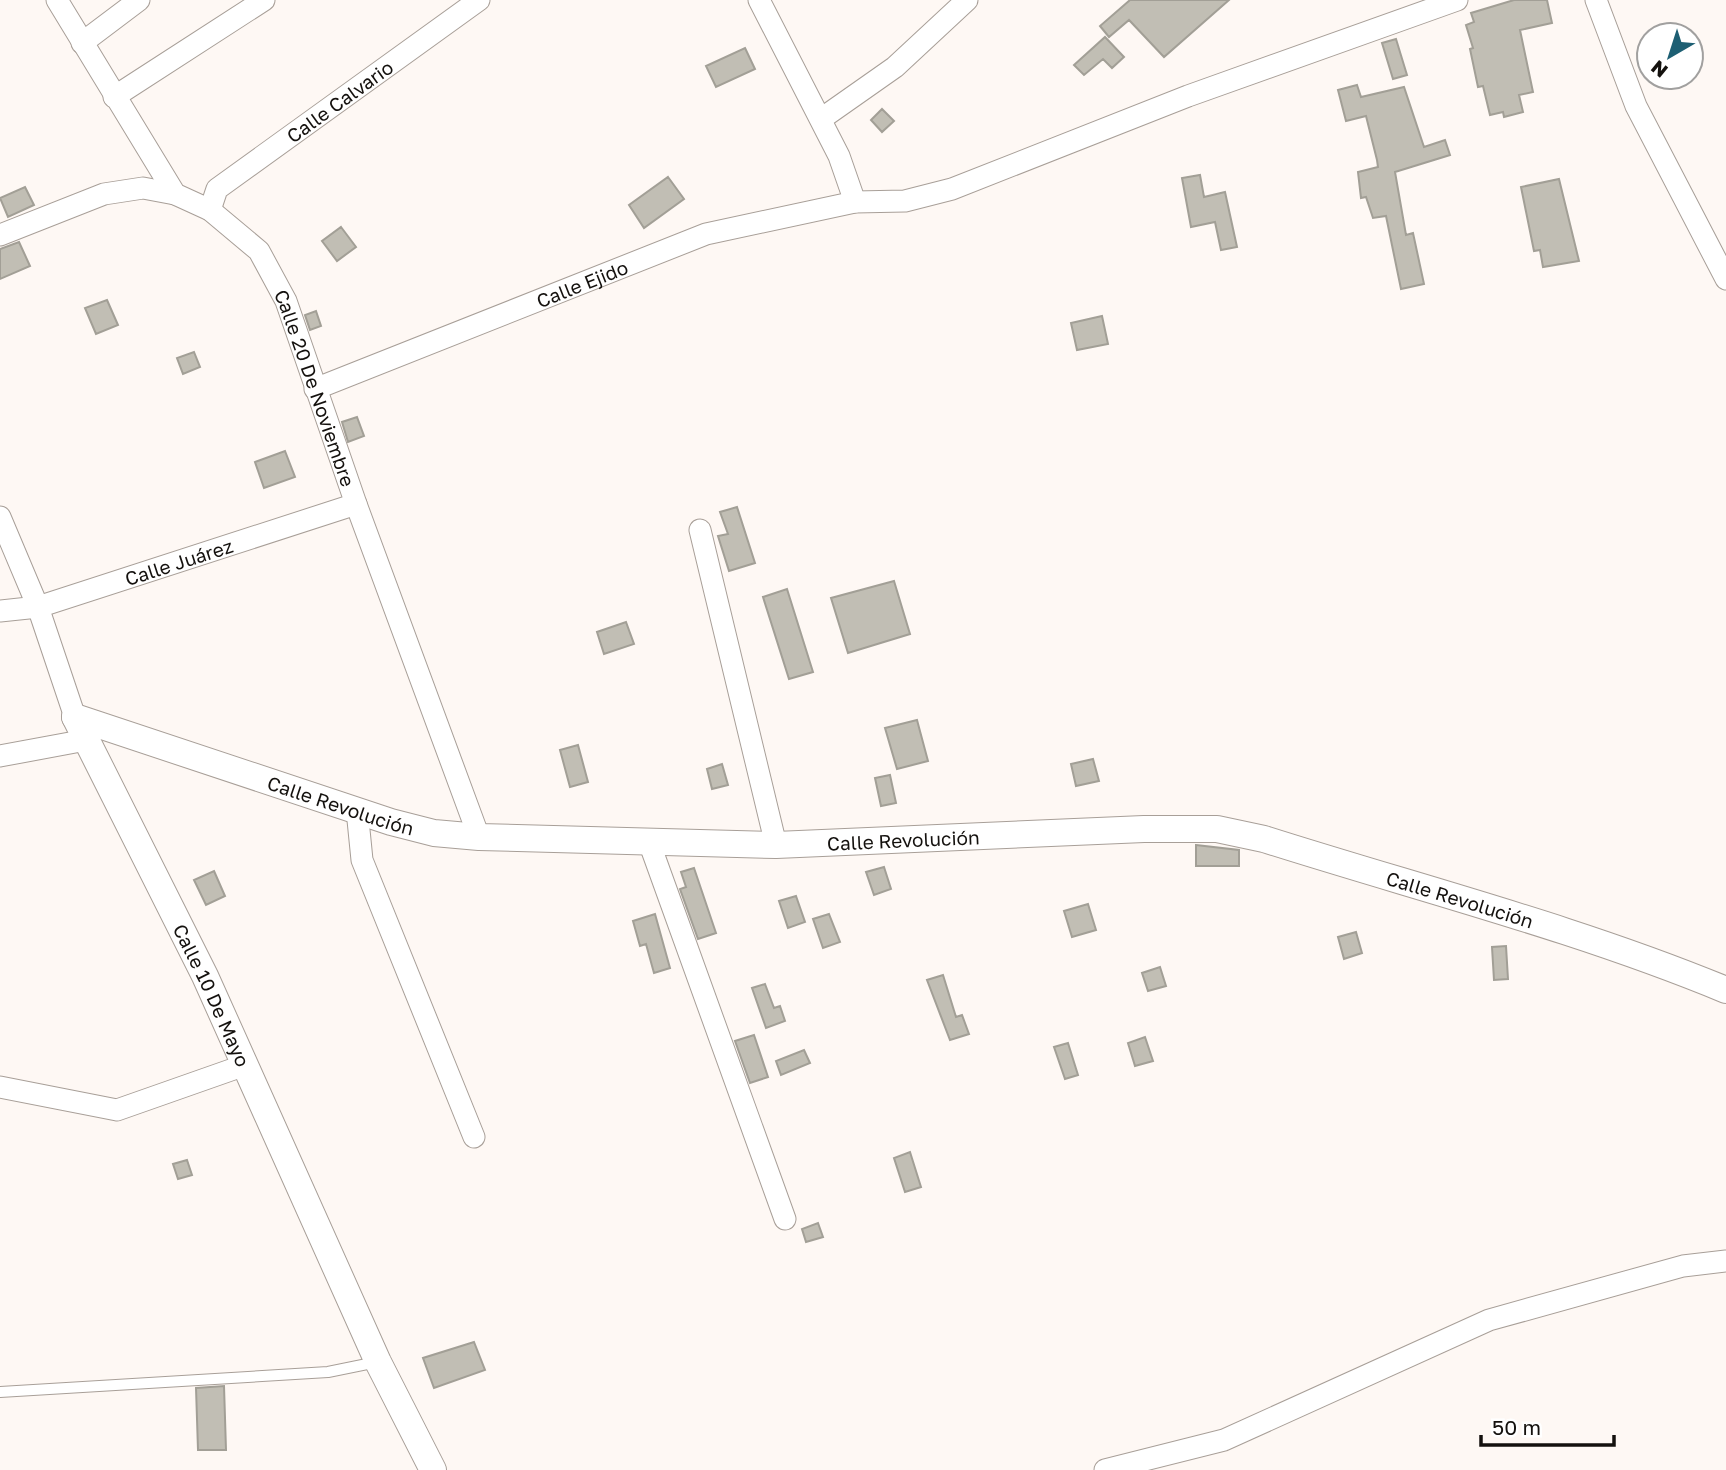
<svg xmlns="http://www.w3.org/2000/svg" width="1726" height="1470" font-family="'Golos Text',sans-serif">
	<rect width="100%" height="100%" fill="#fef8f4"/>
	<path fill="#c1beb4" stroke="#a29f96" stroke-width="2" d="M1130,0h99l-65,57 -35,-37 -20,17 -9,-11z
		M1514,0h33l5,23 -32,7 13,62 -14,3 4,17 -19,5 -1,-5 -13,3 -7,-29 -5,1 -8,-38 3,-1 -7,-23 8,-3 -3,-9z
		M1105,37l19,20 -12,11 -9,-9 -19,16 -10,-10z
		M1396,39l11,36 -14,4 -11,-36z
		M745,48l10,21 -39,18 -10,-21z
		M1357,85l4,12 43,-10 20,60 21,-7 5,15 -55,17 11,63 7,-2 11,51 -23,5 -15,-73 -13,2 -7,-21 -5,1 -3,-26 20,-5 -1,-7 -11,-44 -20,5 -8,-31z
		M882,109l12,12 -12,11 -11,-12z
		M1200,175l4,22 21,-5 12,55 -16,3 -6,-28 -24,5 -9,-49z
		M668,177l16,22 -40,29 -15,-23z
		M1559,179l20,82 -36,6 -3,-17 -6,1 -13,-64z
		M25,187l9,18 -26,12 -8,-19z
		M341,227l15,20 -19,14 -15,-20z
		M19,242l11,24 -30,13v-30z
		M107,300l11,25 -22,9 -11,-26z
		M316,311l5,15 -11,4 -5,-15z
		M1102,316l6,28 -31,6 -6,-27z
		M194,352l6,15 -17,7 -6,-16z
		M357,417l7,19 -16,6 -6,-20z
		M285,451l10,26 -31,11 -9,-26z
		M737,507l18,56 -26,8 -11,-35 10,-2 -8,-22z
		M894,581l16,53 -62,19 -17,-55z
		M787,589l26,83 -24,7 -26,-82z
		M626,622l8,22 -30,10 -7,-22z
		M917,720l11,41 -31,8 -12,-41z
		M578,745l10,37 -18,5 -10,-37z
		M1093,759l6,22 -23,5 -5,-22z
		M722,764l6,21 -16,4 -5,-20z
		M890,775l6,28 -15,3 -6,-28z
		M1196,845l43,5v16h-43z
		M884,867l7,22 -17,6 -8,-23z
		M694,868l22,65 -18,6 -18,-50 6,-2 -5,-15z
		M214,871l11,25 -19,9 -12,-25z
		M796,896l9,26 -17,6 -9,-27z
		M1088,904l8,26 -24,7 -8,-26z
		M655,914l15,54 -16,5 -8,-29 -6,2 -7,-25z
		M829,914l11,28 -17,6 -10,-29z
		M1356,932l6,21 -18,6 -6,-22z
		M1506,946l2,33 -14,1 -2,-33z
		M1160,967l6,19 -18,5 -6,-18z
		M943,975l13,42 6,-2 7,19 -19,6 -23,-60z
		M765,984l9,24 6,-2 5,15 -19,7 -14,-40z
		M754,1035l14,42 -18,6 -15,-42z
		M1145,1037l8,24 -18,5 -7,-23z
		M1068,1043l10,32 -13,4 -11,-32z
		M804,1050l6,13 -29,12 -5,-14z
		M910,1152l11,35 -16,5 -11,-34z
		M187,1160l5,15 -14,4 -5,-15z
		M818,1223l5,14 -17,5 -4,-13z
		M474,1342l11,28 -51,18 -11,-30z
		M224,1386l2,64h-28l-2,-62z"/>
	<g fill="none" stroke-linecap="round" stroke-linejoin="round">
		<g stroke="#a89f98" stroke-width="12">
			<path id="service" d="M0,1392l328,-20 49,-10"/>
		</g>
		<g stroke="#a89f98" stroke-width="23">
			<g id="minor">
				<path id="s1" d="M57,0l118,194 35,16 49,41 27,50 70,203 123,333"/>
				<path d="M759,0l80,156 16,46"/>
				<path d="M1596,0l40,106 90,173"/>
				<path d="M82,43l57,-43"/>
				<path d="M114,97l150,-97"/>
				<path d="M821,119l74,-52 72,-67"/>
				<path id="s2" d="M210,210l7,-21 262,-189"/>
				<path d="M0,235l104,-41 39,-6 32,6"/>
				<path id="s3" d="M315,389l391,-155 149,-32 50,-1 47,-12 236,-93 269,-96"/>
				<path d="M0,517l38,90 37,110"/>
				<path d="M700,530l76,315"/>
				<path id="s4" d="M0,611l38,-4 318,-103"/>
				<path d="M0,756l86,-16"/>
				<path d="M357,810l5,50 112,277"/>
				<path d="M649,842l136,377"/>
				<path d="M0,1087l117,23 128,-45"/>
				<path d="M1105,1470l119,-30 265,-120 194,-54 43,-5"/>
			</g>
		</g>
		<g stroke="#a89f98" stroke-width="28">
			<g id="tertiary">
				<path id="s5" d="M75,717l316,105 43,11 45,4 297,8 368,-16h73l47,10c154,49 312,89 462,151"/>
				<path id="s6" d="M75,717l130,259 173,386 55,108"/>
			</g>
		</g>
		<use href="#service" stroke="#fff" stroke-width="10"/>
		<use href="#minor" stroke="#fff" stroke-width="21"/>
		<use href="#tertiary" stroke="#fff" stroke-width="26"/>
	</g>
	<g text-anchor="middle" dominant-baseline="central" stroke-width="6" stroke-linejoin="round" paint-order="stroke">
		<g font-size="19" fill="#14110e" stroke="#fff">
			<text stroke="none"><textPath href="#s2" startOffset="173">Calle Calvario</textPath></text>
			<text stroke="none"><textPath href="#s3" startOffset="287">Calle Ejido</textPath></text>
			<text stroke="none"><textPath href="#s1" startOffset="478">Calle 20 De Noviembre</textPath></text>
			<text stroke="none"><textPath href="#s4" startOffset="186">Calle Juárez</textPath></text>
			<text stroke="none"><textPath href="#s5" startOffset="280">Calle Revolución</textPath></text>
			<text stroke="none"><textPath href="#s5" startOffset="847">Calle Revolución</textPath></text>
			<text stroke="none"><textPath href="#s5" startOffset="1414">Calle Revolución</textPath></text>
			<text stroke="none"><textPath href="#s6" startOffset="310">Calle 10 De Mayo</textPath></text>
		</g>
	</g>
	<g transform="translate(1670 56) rotate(219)"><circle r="33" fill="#ffffff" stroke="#a1a09f" stroke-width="2"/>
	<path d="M0-5L12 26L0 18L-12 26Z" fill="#1d5f73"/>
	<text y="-10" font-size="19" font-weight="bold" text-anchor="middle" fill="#14110e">N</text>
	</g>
	<path d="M1481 1435v10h133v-10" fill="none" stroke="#14110e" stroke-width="3.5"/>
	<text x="1492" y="1435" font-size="21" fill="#14110e" stroke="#ffffff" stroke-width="5" paint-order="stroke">50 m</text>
</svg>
